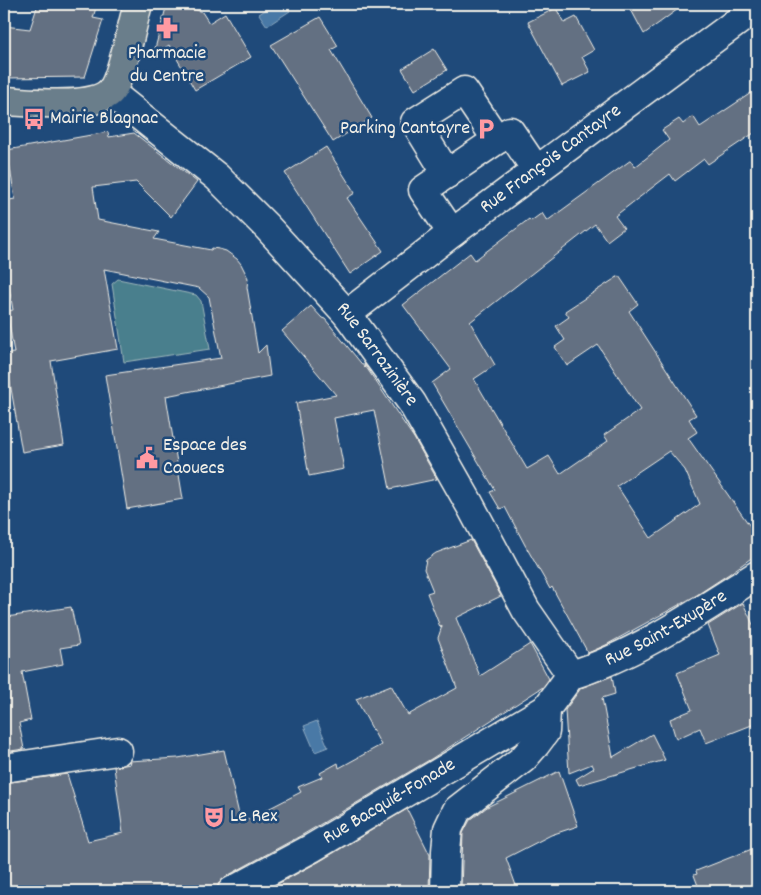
<svg xmlns="http://www.w3.org/2000/svg" width="761" height="895" font-family="Dekko,sans-serif">
	<rect width="100%" height="100%" fill="#1f4a7a"/>
	<filter id="ink" filterUnits="userSpaceOnUse"><feTurbulence type="fractalNoise" baseFrequency=".02" numOctaves="2"/><feDisplacementMap in="SourceGraphic" scale="10" xChannelSelector="R" yChannelSelector="G"/><feConvolveMatrix kernelMatrix="1 2 1 2 8 2 1 2 1" color-interpolation-filters="sRGB"/></filter>
	<g filter="url(#ink)">
		<path fill="#4a7f8d" stroke="#9fb8ba" d="M118,279l78,16 5,6 9,48 -86,13 -12,-78z"/>
		<path fill="#4979a6" stroke="#8da9c0" d="M275,4h10l5,7 -23,15 -8,-12z
			M317,721l11,26 -13,5 -11,-26z"/>
		<path fill="#636f82" stroke="#f4f1e8" fill-rule="evenodd" d="M38,4h59l-4,14 10,2 -18,57 -81,1v-52l26,3z
			M167,4h13l22,8 7,11 16,-10 26,44 -56,33 -26,-45 -16,11z
			M628,4h57l-41,30z
			M556,8l8,15 12,-6 18,33 -12,7 8,15 -28,14 -34,-64z
			M320,17l18,29 -7,4 41,68 -39,24 -62,-97z
			M434,49l13,21 -32,20 -13,-21z
			M757,89v42l-49,33 -4,-5 -29,22 -5,-7 -55,42 9,12 -17,13 -12,-17 -125,98 25,43 -21,14 53,90 22,-13 11,18 48,-33 -4,-6 36,-25 -42,-65 -31,21 -12,-19 10,-7 -9,-14 13,-9 -4,-6 54,-35 19,28 -9,7 67,104 -7,4 8,13 -9,6 69,98v18l-28,20 -32,21 -91,50 -18,8 -36,-66 -2,2 -25,-44 -20,-38 -5,2 -10,-17 5,-2 -63,-107 19,-14 -48,-64 67,-52 5,7 54,-41 2,2 11,-8 5,8 84,-61 4,7 34,-27 -7,-10 17,-11 4,5 10,-8 7,11zM669,451l16,19 15,34 -49,34 -34,-52z
			M108,132l1,5 25,-4 63,49 -26,35 -35,-35 -43,5 5,33 61,12 -5,7 57,11 1,-2 7,1 7,2 11,8 4,5 7,14 -1,9 11,66 8,-8 4,31 -104,20 17,103 -56,10 -22,-134 116,-17 -12,-61 -10,-9 -95,-19 14,80 -67,12 13,84 -42,7 -17,-98 9,-1 -7,-42 6,-1 -9,-51v-58l11,-2 -8,-49z
			M326,147l29,46 -8,5 36,53 -33,23 -65,-101z
			M311,306l11,12 3,1 40,49 -1,-4 50,74 23,41 -47,10 -16,-79 -40,8 10,51 -35,7 -13,-73 40,-8 -54,-64z
			M471,540l30,56 -45,22 24,58 50,-32 19,35 -6,8 -112,72 -127,75 -79,43 -6,6 -3,8h-212v-108l63,-9 21,67 35,-8 -9,-66 16,-3 -1,-3 49,-3 46,-8 17,73 60,-31 -3,-5 24,-10 -2,-4 18,-10 1,5 42,-23 -25,-46 35,-14 17,30 49,-27 -19,-50 4,-12 -2,1 -13,-34 6,-2 -9,-22 2,-9 10,-7z
			M743,603l14,30v90l-51,20 -6,-15 -24,11 -6,-20 22,-9 -15,-37 43,-18 -12,-30z
			M71,607l8,38 -19,3 3,16 -41,8 9,48 -12,3 5,26 -20,3v-122h5l-2,-13z
			M612,676l3,18 -13,4 11,59 39,-23 13,26 -86,25 -3,-6 18,-11 -2,-4 -23,9 -4,-63 16,-22z
			M559,771l19,55 -27,9 -45,23 12,33h-57l2,-58 7,-13 17,-13z
			M407,809l23,46 -1,36h-164l55,-30z
			M757,847v44h-57l-6,-16 3,-1 -1,-3z"/>
		<g fill="none" stroke-linecap="round" stroke-linejoin="round">
			<g stroke="#f4f1e8" stroke-width="31">
				<g id="minor">
					<path id="s1" d="M110,92l107,85 50,50 80,87 65,89 58,102 56,105 45,65"/>
					<path d="M447,174l-32,-52 49,-31 33,49"/>
					<path d="M452,233l-29,-43 87,-59 27,40"/>
					<path id="s2" d="M347,314l105,-81 305,-226"/>
					<path id="s3" d="M571,675c65,-20 129,-64 186,-100"/>
					<path d="M4,768l114,-17"/>
					<path id="s4" d="M232,891l80,-43 234,-139"/>
					<path d="M445,891l1,-40 2,-22 9,-19 66,-51 13,-15 9,-12 1,-23 25,-34"/>
				</g>
			</g>
			<g stroke="#f4f1e8" stroke-width="31">
				<path id="major" d="M4,101c25,1 87,9 106,-9 11,-10 23,-71 28,-88"/>
			</g>
			<use href="#minor" stroke="#1f4a7a" stroke-width="28"/>
			<use href="#major" stroke="#6b7e8b" stroke-width="28"/>
		</g>
	</g>
	<defs>
		<g id="pharmacy-bare" transform="scale(1.725)"><path d="M-2-6h4v4h4v4h-4v4h-4v-4h-4v-4h4Z" fill="#ff9aa2" stroke="#1f4a7a" stroke-width="2.5" paint-order="stroke"/></g>
		<g id="bus-bare" transform="scale(1.725)"><path d="M-5-6H5V4H4V6H2V4H-2V6H-4V4H-5ZM-3.5-4V0h7V-4ZM-3.5 1.2v1.5H-2V1.2ZM2 1.2v1.5H3.5V1.2Z" fill="#ff9aa2" stroke="#1f4a7a" stroke-width="2.5" paint-order="stroke"/></g>
		<g id="parking-bare" transform="scale(1.725)"><path d="M-3.5-5.5H1a3.5 3.5 0 0 1 0 7H-1V5.5H-3.5ZM-1-3.4V-.6H.8a1.4 1.4 0 0 0 0-2.8Z" fill="#ff9aa2" stroke="#1f4a7a" stroke-width="2.5" paint-order="stroke"/></g>
		<g id="civic-bare" transform="scale(1.725)"><path d="M-.6-6.5H3V-4.5H.6V-3L4-1V1h2V6H-6V1h2V-1L-.6-3ZM-1.2 2.5V6h2.4V2.5Z" fill="#ff9aa2" stroke="#1f4a7a" stroke-width="2.5" paint-order="stroke"/></g>
		<g id="theatre-bare" transform="scale(1.725)"><path d="M-5-5.5Q0-4 5-5.5V0Q5 5 0 6Q-5 5-5 0ZM-3.3-2.5H-1v1.5H-3.3ZM1-2.5H3.3v1.5H1ZM-2.8 1Q0 5.5 2.8 1Z" fill="#ff9aa2" stroke="#1f4a7a" stroke-width="2.5" paint-order="stroke"/></g>
	</defs>
	<g fill-rule="evenodd">
		<use href="#pharmacy-bare" x="167" y="28"/>
		<use href="#bus-bare" x="34" y="119"/>
		<use href="#parking-bare" x="486" y="129"/>
		<use href="#civic-bare" x="147" y="458"/>
		<use href="#theatre-bare" x="214" y="817"/>
	</g>
	<g text-anchor="middle" dominant-baseline="central" stroke-width="5" stroke-linejoin="round" paint-order="stroke">
		<g font-size="20" fill="#f4f1e8" stroke="#1f4a7a" text-anchor="start">
			<text x="167" y="54" text-anchor="middle">Pharmacie<tspan x="167" dy="23">du Centre</tspan></text>
			<text x="50" y="119">Mairie Blagnac</text>
			<text x="470" y="129" text-anchor="end">Parking Cantayre</text>
			<text x="163" y="446">Espace des<tspan x="163" dy="23">Caouecs</tspan></text>
			<text x="230" y="817">Le Rex</text>
		</g>
		<g font-size="20" fill="#f4f1e8" stroke="#1f4a7a">
			<text stroke="none"><textPath href="#s2" startOffset="256">Rue François Cantayre</textPath></text>
			<text stroke="none"><textPath href="#s1" startOffset="376">Rue Sarrazinière</textPath></text>
			<text stroke="none"><textPath href="#s3" startOffset="106">Rue Saint-Exupère</textPath></text>
			<text stroke="none"><textPath href="#s4" startOffset="181">Rue Bacquié-Fonade</textPath></text>
		</g>
	</g>
	<rect width="761" height="895" fill="none" stroke="#1f4a7a" stroke-width="20"/>
	<rect x="10" y="10" width="741" height="875" fill="none" stroke="#f4f1e8" stroke-width="2" filter="url(#ink)"/>
</svg>
